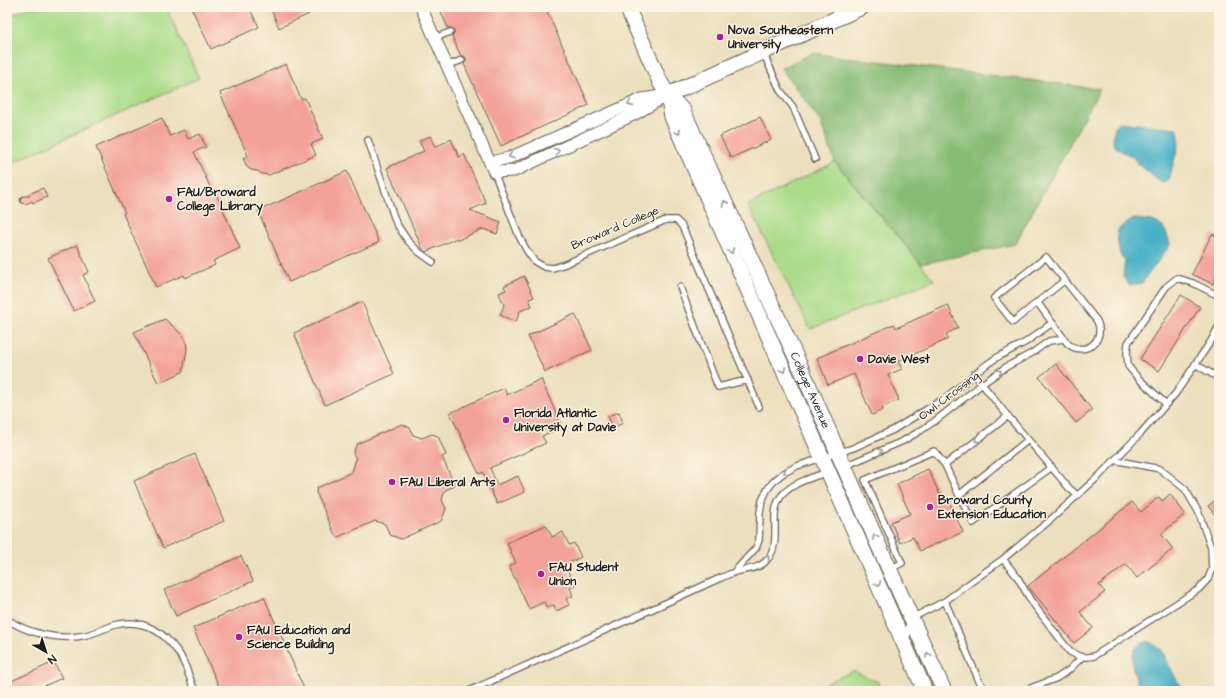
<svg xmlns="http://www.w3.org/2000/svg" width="1226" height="698" font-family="'Architects Daughter',sans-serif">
	<rect width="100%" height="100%" fill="#fcf5e5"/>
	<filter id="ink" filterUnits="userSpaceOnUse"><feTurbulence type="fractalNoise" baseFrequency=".025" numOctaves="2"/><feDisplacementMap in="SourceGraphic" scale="8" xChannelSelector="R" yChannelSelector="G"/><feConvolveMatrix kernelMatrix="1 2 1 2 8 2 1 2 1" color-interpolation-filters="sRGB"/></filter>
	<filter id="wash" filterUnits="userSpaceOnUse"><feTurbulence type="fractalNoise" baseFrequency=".012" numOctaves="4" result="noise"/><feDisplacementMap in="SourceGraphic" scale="16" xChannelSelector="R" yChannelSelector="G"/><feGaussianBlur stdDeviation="0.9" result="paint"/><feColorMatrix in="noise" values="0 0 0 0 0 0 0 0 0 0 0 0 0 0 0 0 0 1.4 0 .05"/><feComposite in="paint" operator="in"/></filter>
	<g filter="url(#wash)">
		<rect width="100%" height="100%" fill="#ecdfbd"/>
		<path fill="#aadc8a" stroke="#637c53" d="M31,7h135l33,71 -192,87v-150l10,-2z
			M835,162l99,118 -124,49 -62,-124z
			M853,671l25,11 4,9h-72z"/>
		<path fill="#87bc76" stroke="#526c49" d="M813,53l287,36 -85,155 -94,20 -86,-102 -15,-41 -39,-53z"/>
		<path fill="#47b1c6" stroke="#326671" d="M1118,122l59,6 2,8v7l-10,36 -5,4 -4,-1 -20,-17 -8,-9 -9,-4 -9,-6c-2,-10 -1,-15 4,-24z
			M1134,219c22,2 31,2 36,26l-28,38 -13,2 -6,-8 2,-17c-8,-6 -7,-20 -8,-29l4,-4z
			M1149,642l12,7 16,32 8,10h-43c-6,-11 -12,-25 -9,-37 1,-5 5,-8 8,-11z"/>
		<g id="blocks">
			<path fill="#f3a199" d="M191,7h58l10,20 -48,22z
				M270,7h36l3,7 -30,14z
				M439,7h106l44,98 -88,41 -37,-82 2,-3v-3l-3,-2h-2l-9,-20 2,-3v-3l-3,-2h-3z
				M286,64l15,35 4,-1 18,41 -12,5 5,11 -47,20 -7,-1 -4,-3 -7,-1 -4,-3 -4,-9 5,-2 -28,-63z
				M760,117l11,23 -40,18 -11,-22z
				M162,118l8,18 14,-6 4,9 12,-5 6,13 -12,5 19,41 2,-1 25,56 -27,13 2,4 -30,13 -1,-3 -28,12 -33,-73 2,-1 -29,-66z
				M430,136l5,11 16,-8 8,18 5,-3 22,49 -16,7 31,12 -4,12 -14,-5 -25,11 -1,-2 -31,14 -3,-2 -36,-82 37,-17 -5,-10z
				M347,171l32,71 -90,40 -31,-71z
				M43,188l4,9 -14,6 -1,-2 -6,3 -5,-1 -1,-4 3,-3h7l-1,-2z
				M1212,234l7,3v34l-6,13 -21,-10z
				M77,245l12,27 -6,3 12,26 -21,10 -26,-53z
				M524,276l10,21 -5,2 3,7 -12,5 -4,11 -16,-7 4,-10 -5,-12 7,-3 -2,-4z
				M1181,295l19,12 -41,64 -19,-12z
				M362,302l32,72 -69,31 -31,-72z
				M948,305l10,23 -12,6 2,5 -50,22 4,8 -14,6 11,25 -17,7 1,3 -11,5 -18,-41 -26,11 -11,-27 77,-34 2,4z
				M575,314l17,36 -47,22 -17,-36z
				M165,319l18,17 3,6 1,7 -4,23 -25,11 -24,-51z
				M1056,364l36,46 -16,13 -37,-46z
				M541,379l21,48 -20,9 4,7 -56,25 7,17 21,-9 7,16 -28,12 -14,-32 -4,2 -29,-61 54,-25 3,7z
				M619,412l4,11 -10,5 -5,-12z
				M402,424l8,4 3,7 9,3 10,-4 6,2 8,19 -4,2 13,29 -10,4 -3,10 4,9 -5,12 -40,18 -11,-4 -5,-11 -10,-3 -37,16 -3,-2 -19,-43 1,-4 35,-16 4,-13 -3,-6 4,-9z
				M195,454l29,67 -61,27 -29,-67z
				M928,469l14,30 5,-2 16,35 -43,19 -7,-14 -13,6 -9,-21 19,-8 -13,-30z
				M1170,494l15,20 -24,20 12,15 -36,29 -11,-14 -27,21 6,7 -25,20 13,16 -19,15 -46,-57 104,-84 9,10 18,-15 3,4z
				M1219,497v23l-11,-14z
				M546,525l6,12 11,-5 6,13 5,-2 7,14 -16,8 10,21 -5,2 3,8 -7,3 3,6 -13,6 -2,-6 -7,3 -3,-6 -15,7 -20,-43 7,-3 -9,-20z
				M241,556l12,25 -77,35 -12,-26z
				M264,597l41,94h-84l-28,-63z
				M54,662l8,16 -29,13h-26v-8z"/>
		</g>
	</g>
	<g filter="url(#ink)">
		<use href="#blocks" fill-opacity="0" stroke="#656054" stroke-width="1"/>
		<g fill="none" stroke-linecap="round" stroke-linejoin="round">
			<g stroke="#656054" stroke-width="8">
				<path id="lane" d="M435,38l15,-6
					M763,52l17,38 13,17 22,52
					M447,66l15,-6
					M368,140l28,83 12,18 11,11 14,10
					M494,172l25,64 8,15 7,10 10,6 9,1 12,-4 101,-44h10l6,6 77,181
					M680,287l38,100 30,-7
					M1037,302l31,42c17,13 38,-3 29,-23l-51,-64 -52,41 19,24 52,-42
					M1195,364l24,14
					M974,374l28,35 67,79 8,7
					M1166,404l-28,-26 -10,-12 -1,-12 1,-11 38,-56 11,-9 16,5 26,13
					M1008,416l-63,49 14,30 69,-55
					M845,466l58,-25 17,-10 15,-10 47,-37 24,-17 26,-14 17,-12 15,-2
					M959,495l14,28 79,-56
					M1003,559l15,19 13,23 39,51c9,5 15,6 24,4l105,-67 9,-10 4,-10 -1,-21 -13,-37 -13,-22 -25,-20 -46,-9
					M890,569l12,-6 -37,-83 69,-29 11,14
					M733,573l23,-25 3,-8 1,-28 2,-11 5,-11 6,-8 9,-8 15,-8 56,-18 40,-18 52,-32 41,-33 10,-7 30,-16 26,-19
					M945,601l34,80 5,7 6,3
					M7,619c21,15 54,22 79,16 10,-2 19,-7 29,-10 27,-7 47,5 63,27 7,9 12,28 17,39
					M907,638l1,-10 4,-10 33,-17 58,-42 45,-37 51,-46 42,-43 35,-40 35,-52 8,-15
					M469,691c83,-37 167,-74 249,-112 5,-2 10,-4 14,-6 11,-4 26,-3 34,-12 19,-19 -1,-50 18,-68 11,-11 29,-16 44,-21
					M1023,691l34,-13 12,-8 13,-13"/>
			</g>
			<g stroke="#656054" stroke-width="13">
				<path id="street" d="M421,7l73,165 20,-1 121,-57 33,-19
					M490,162l19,-4 133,-59 19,-3"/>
			</g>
			<g stroke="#656054" stroke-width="17">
				<g id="secondary">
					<path id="s1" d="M627,7l33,75 8,13 15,16 122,266 73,167 66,147"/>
					<path d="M668,95l4,22 253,574"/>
					<path d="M668,95l194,-88"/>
				</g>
			</g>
			<use href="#lane" stroke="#fff" stroke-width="5.5"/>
			<use href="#street" stroke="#fff" stroke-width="11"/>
			<use href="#secondary" stroke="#fff" stroke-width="15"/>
		</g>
		<defs><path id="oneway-chevron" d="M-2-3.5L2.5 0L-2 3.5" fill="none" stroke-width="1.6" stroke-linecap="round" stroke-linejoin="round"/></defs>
		<g stroke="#999">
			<use href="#oneway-chevron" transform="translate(630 104) rotate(156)"/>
			<use href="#oneway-chevron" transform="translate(678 132) rotate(66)"/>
			<use href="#oneway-chevron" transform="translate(557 151) rotate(-24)"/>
			<use href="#oneway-chevron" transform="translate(511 156) rotate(160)"/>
			<use href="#oneway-chevron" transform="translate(725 203) rotate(-115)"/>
			<use href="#oneway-chevron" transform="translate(731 251) rotate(66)"/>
			<use href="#oneway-chevron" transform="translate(783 370) rotate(66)"/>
			<use href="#oneway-chevron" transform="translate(999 372) rotate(-35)"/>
			<use href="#oneway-chevron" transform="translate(977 440) rotate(142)"/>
			<use href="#oneway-chevron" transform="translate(880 451) rotate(-24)"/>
			<use href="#oneway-chevron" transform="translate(786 472) rotate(150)"/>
			<use href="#oneway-chevron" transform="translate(875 537) rotate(-114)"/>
			<use href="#oneway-chevron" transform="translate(767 558) rotate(-51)"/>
			<use href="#oneway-chevron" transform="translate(878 584) rotate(66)"/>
			<use href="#oneway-chevron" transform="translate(928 655) rotate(-114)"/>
		</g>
	</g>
	<g fill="#b5179e" stroke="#fcf5e5" stroke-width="1.5">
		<circle cx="720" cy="37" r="4"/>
		<circle cx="169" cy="199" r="4"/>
		<circle cx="860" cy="359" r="4"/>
		<circle cx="506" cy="420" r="4"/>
		<circle cx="392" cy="482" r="4"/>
		<circle cx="930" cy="507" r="4"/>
		<circle cx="541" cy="574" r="4"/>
		<circle cx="239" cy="637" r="4"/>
	</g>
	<g text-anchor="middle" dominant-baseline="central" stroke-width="3" stroke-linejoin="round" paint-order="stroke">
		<g font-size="12" font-weight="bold" fill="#1c1c1c" stroke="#fcf5e5" text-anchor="start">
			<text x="728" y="30">Nova Southeastern<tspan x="728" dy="14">University</tspan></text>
			<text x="177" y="192">FAU/Broward<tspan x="177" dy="14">College Library</tspan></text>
			<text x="868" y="359">Davie West</text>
			<text x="514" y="413">Florida Atlantic<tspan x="514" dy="14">University at Davie</tspan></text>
			<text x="400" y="482">FAU Liberal Arts</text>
			<text x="938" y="500">Broward County<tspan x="938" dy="14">Extension Education</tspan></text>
			<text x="549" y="567">FAU Student<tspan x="549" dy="14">Union</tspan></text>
			<text x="247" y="630">FAU Education and<tspan x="247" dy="14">Science Building</tspan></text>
		</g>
		<g font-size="12" fill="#1c1c1c" stroke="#fcf5e5">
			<text transform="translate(615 228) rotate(-23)">Broward College</text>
			<text stroke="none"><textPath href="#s1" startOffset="426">College Avenue</textPath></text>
			<text transform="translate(949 396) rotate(-37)">Owl Crossing</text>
		</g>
	</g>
	<rect width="1226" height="698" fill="none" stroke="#fcf5e5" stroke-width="24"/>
	<g transform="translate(46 652) rotate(141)" stroke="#fcf5e5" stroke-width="3" paint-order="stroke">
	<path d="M0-3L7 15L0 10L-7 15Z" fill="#1c1c1c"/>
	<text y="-6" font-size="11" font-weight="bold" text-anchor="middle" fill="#1c1c1c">N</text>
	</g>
</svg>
